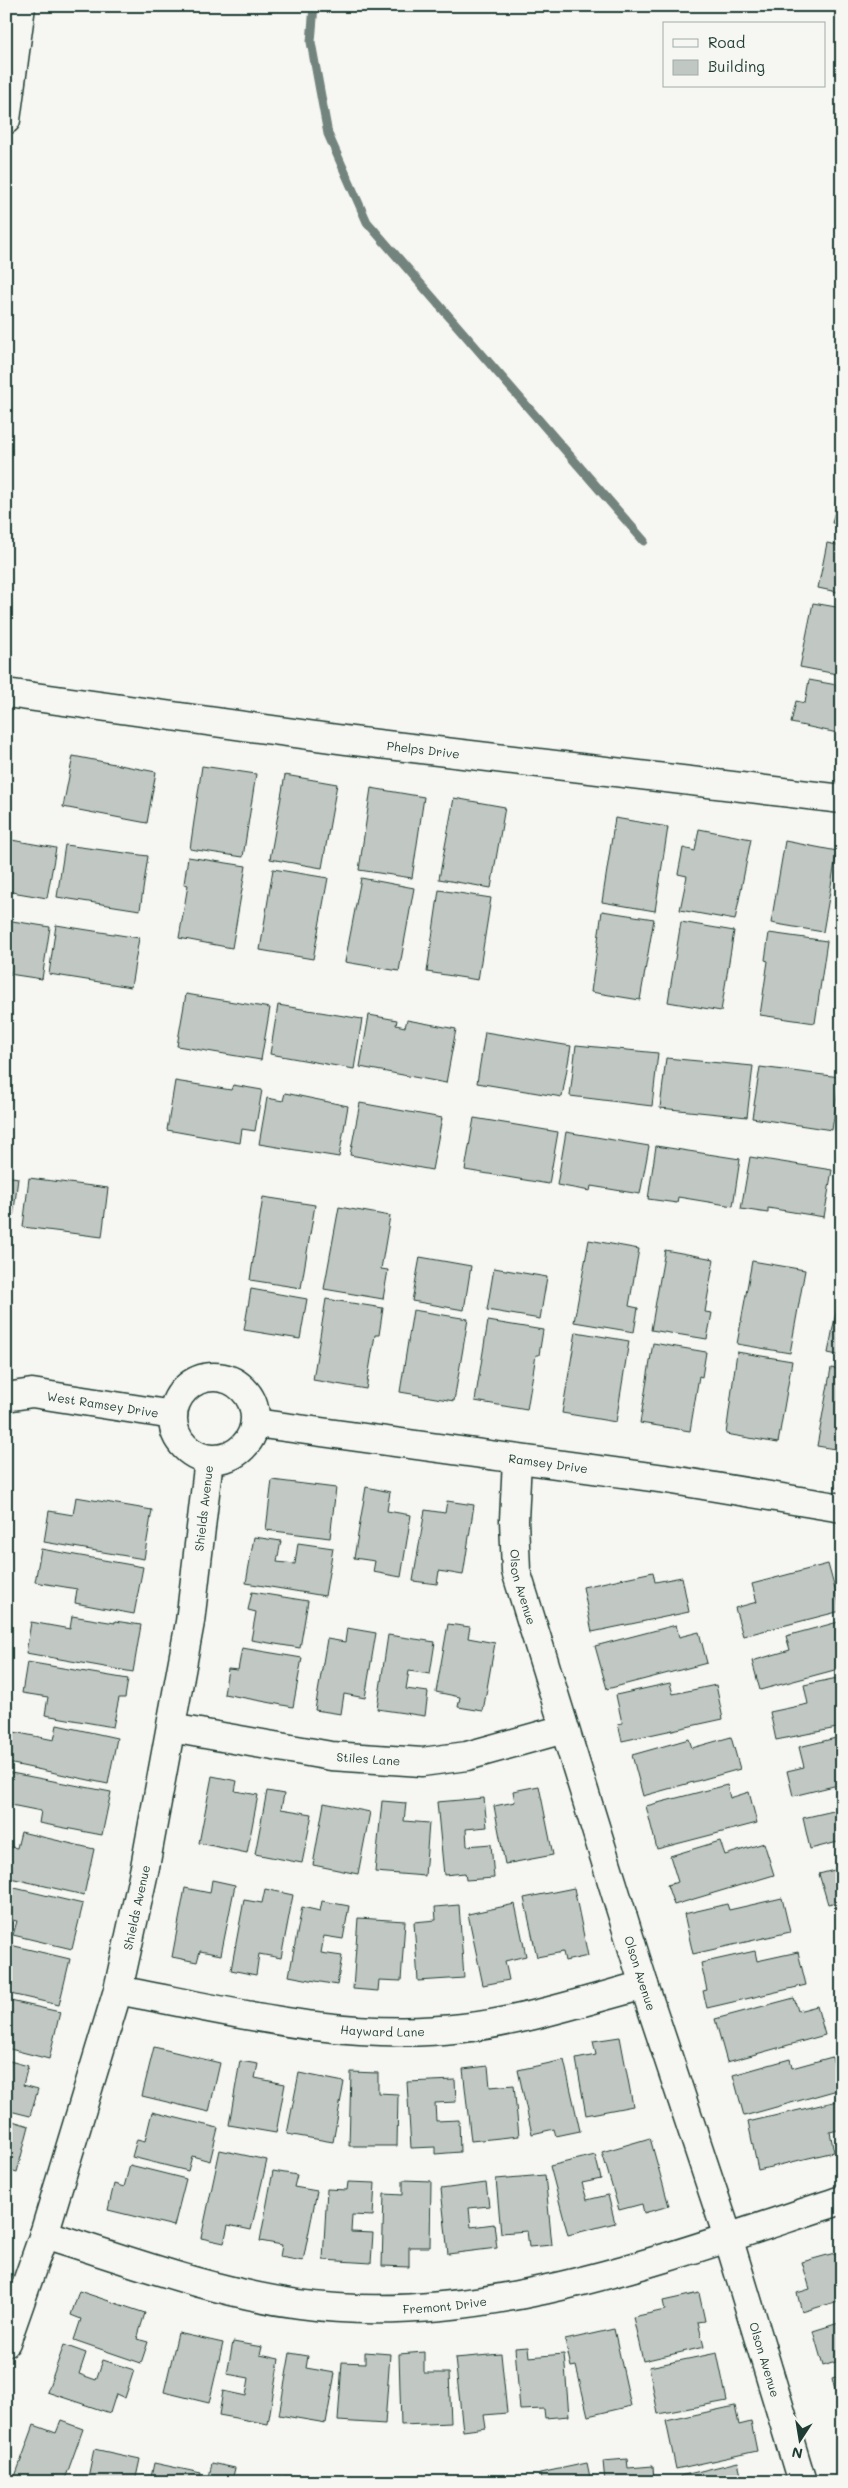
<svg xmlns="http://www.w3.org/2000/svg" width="848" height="2488" font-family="Mali,sans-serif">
	<rect width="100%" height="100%" fill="#f6f6f2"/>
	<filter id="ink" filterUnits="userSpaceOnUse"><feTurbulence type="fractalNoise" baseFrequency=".02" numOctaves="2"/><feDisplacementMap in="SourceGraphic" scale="10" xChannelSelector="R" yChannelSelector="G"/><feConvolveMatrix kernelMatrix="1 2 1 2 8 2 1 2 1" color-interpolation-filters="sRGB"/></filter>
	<g filter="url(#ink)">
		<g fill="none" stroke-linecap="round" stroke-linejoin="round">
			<path stroke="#72847d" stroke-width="9" d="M314,6l-3,36 17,92 39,88 277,319"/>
		</g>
		<path fill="#c1c8c3" stroke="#1f3d34" d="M842,481v44l-10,-2z
			M827,543l15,3v47l-24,-5z
			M813,603l29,5v67l-42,-8z
			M809,680l33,6v48l-51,-11 5,-22 9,2z
			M73,756l83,16 -9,51 -84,-16z
			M202,766l54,8 -13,83 -53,-8z
			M285,775l52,9 -15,84 -52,-9z
			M371,788l53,9 -12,81 -53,-8z
			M454,798l51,9 -14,81 -52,-9z
			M615,818l53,9 -13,84 -53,-9z
			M699,829l52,10 -16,81 -55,-10 7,-34 -9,-2 5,-26 12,3z
			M6,839l50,9 -9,50 -41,-7z
			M785,841l52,10 -14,81 -52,-9z
			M65,845l83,11 -8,54 -83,-13z
			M188,857l58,9 -14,82 -53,-10 9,-53 -4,-1z
			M273,869l55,9 -15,81 -53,-9z
			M361,878l53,10 -15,83 -54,-9z
			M439,890l52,8 -13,82 -51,-8z
			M602,911l52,8 -14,81 -49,-8z
			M6,920l44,7 -8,52 -33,-5 1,-3 -4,-1z
			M681,922l53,9 -13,80 -53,-9z
			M56,925l83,13 -8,49 -82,-13z
			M769,933l58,8 -12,82 -55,-8 8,-54 -3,-1z
			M186,994l84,14 -9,52 -84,-14z
			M278,1005l84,14 -8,50 -84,-15z
			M369,1015l28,5 -1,5 9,2 2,-7 49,9 -10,54 -86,-16z
			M485,1032l86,14 -9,51 -85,-14z
			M576,1045l82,8 -6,53 -82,-10z
			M666,1058l87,8 -6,51 -87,-9z
			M760,1067l80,10 -8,53 -80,-12z
			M175,1081l56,9 2,-5 29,5 -7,41 -13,-2 -2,14 -73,-13z
			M285,1093l63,13 -9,51 -80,-13 8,-46 16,3z
			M360,1103l82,15 -10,52 -82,-15z
			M474,1118l84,14 -9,52 -84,-14z
			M566,1132l83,14 -9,48 -49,-8 -1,5 -33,-6z
			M656,1146l84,13 -7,47 -55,-9 -1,6 -29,-4z
			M750,1157l82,13 -8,47 -56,-9v5l-27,-4z
			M6,1176l12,2 -6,49 -6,-1z
			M29,1178l79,10 -6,49 -79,-10z
			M263,1197l52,8 -14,83 -51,-8z
			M339,1207l51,9 -9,53 7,1 -5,29 -59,-10z
			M589,1240l50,9 -10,57 9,2 -4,24 -60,-10z
			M665,1250l49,9 -9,53 7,1 -5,26 -56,-9z
			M420,1257l51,9 -7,44 -52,-9z
			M752,1261l53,9 -15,83 -53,-9z
			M494,1268l53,9 -7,42 -53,-9z
			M842,1282v74l-14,-3z
			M251,1289l56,10 -7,40 -56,-9z
			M326,1299l57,9 -4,27h-4l-9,54 -53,-9z
			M413,1310l55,9 -14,82 -54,-9z
			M488,1321l55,9 -4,25h-3l-9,55 -52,-9z
			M576,1332l53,9 -13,81 -54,-9z
			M653,1343l53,9 -4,25 -3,-1 -9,55 -50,-8z
			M737,1352l55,9 -14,82 -52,-9z
			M831,1368l11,2v80l-25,-4z
			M272,1480l64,8 -6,50 -64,-8z
			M366,1487l24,5 -3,19 24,4 -10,62 -28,-5 2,-11 -21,-3z
			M76,1497l76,13 -8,49 -100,-17 5,-31 24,4z
			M447,1501l27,4 -11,70 -24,-4 -2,13 -24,-3 12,-71 20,3z
			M254,1537l27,4 -4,21 18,2 3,-21 35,5 -8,48 -79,-13z
			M41,1549l102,18 -9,47 -59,-11 2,-14 -42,-7z
			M828,1564l13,47 -98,25 -8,-28 22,-6 -5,-18z
			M653,1572l2,10 27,-5 7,35 -97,20 -9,-45z
			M252,1592l56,9 -8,47 -49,-8 5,-28 -8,-2z
			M72,1616l43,7v-2l26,4 -8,47 -107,-19 5,-31 39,7z
			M842,1621v47l-82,22 -8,-29 38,-11 -4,-14z
			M448,1624l22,3 -2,11 27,5 -12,68 -25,-4 2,-10 -24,-5z
			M676,1625l3,12 20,-5 8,31 -100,26 -12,-43z
			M347,1628l29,5 -11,65 -21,-4 -3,20 -26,-4 12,-71 18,3z
			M388,1635l47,7 -5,32 -21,-3 -3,18 22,3 -3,24 -48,-7z
			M242,1648l60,10 -9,49 -69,-13 4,-25 10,1z
			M27,1662l101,17 -3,19h-6l-6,29 -68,-12 3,-18 -26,-4z
			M842,1677v50l-66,13 -6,-28 38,-8 -4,-19z
			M670,1683l3,11 43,-9 7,34 -101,22 -4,-17 4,-1 -6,-28z
			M57,1725l60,13 -9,46 -100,-21 6,-31 40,8z
			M731,1737l9,32 -97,27 -11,-41 57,-16 3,9z
			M836,1738v4l6,-2v44l-49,12 -6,-25 17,-4 -5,-20z
			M6,1772l105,20 -9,43 -63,-12 2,-12 -35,-7z
			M212,1776l25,5 -2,10 23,4 -11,58 -48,-10z
			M727,1785l3,13 19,-6 8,31 -100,26 -11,-43z
			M539,1786l14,69 -48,9 -11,-58 21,-4 -2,-11z
			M267,1791l17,3 -3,15 31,5 -10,49 -47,-9z
			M484,1798l3,29 -21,2 1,17 24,-2 3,34 -28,2 -1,-7 -21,2 -7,-73z
			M382,1801l24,2 -2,18 25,2 -4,53 -50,-4z
			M324,1803l46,9 -12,62 -45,-9z
			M842,1809v32l-32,8 -7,-31z
			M21,1832l73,17 -10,46 -78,-18v-31l11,2z
			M720,1841l5,14 39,-12 10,32 -100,30 -7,-20 11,-3 -8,-26z
			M842,1868v33l-14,3 -9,-30z
			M212,1880l23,5 -14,70 -21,-4 -3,11 -25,-5 13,-69 25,5z
			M6,1886l77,18 -11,45 -59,-14 4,-14 -11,-2z
			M574,1888l14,68 -23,5 -2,-9 -26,5 -13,-59z
			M265,1889l28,6 -12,63 -22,-4 -3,21 -25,-5 13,-70 18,3z
			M782,1898l8,34 -97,22 -9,-40 43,-10 2,6z
			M322,1901l27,5 -6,33 -19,-3 -3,17 21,3 -5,29 -48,-9 13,-69 18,4z
			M515,1904l11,52 -21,5 4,19 -26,5 -15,-71z
			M459,1905l5,73 -46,3 -4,-59 22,-2 -1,-13z
			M358,1918l47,3 -4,60 -22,-1 -1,11 -25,-2z
			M6,1944l64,15 -11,46 -53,-12z
			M755,1951l2,10 41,-9 8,33 -99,23 -4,-17 4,-1 -6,-27z
			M794,1998l4,13 19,-5 8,29 -98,27 -12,-43z
			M6,2000l54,12 -11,47 -43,-11z
			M620,2037l13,69 -47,9 -10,-56 20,-4 -3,-14z
			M154,2047l66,16 -11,49 -67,-16z
			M832,2057l9,32 -97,27 -11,-41 57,-16 2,9z
			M6,2060l22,6 -5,19 15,4 -8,27 -24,-6z
			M564,2060l16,71 -24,5 -2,-7 -22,5 -14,-64z
			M240,2061l18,3 -3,14 30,6 -9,49 -47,-8z
			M488,2066l2,21 24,-2 5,51 -48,5 -8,-72z
			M351,2072l27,1v20l20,1 -1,52h-48z
			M299,2073l45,9 -11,60 -46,-8z
			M455,2080l1,22 -21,1 1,18 23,-1 1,32 -25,2v-7l-24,1 -4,-66z
			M842,2100v29l-12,3 4,20 -76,18 -10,-48z
			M152,2112l66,16 -8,33 -18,-5 -4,15 -56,-14 5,-18 8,2z
			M6,2119l23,7 -12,46 -11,-3z
			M650,2138l19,68 -25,7 -2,-9 -23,6 -17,-58z
			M220,2150l47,10 -16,70 -23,-5 -4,18 -23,-5z
			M595,2155l6,24 -19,4 5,17 21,-5 7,28 -47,12 -18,-69z
			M130,2165l56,14 -12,47 -66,-16 6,-26 10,3z
			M273,2171l24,4 -3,12 23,4 -14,70 -23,-4 2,-12 -22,-4z
			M545,2175l7,70 -23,2 -2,-16 -26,2 -5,-54z
			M403,2180l28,1 -1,66h-21v20l-27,-1 2,-72 19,1z
			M348,2182l27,1 -2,33 -21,-1 -1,17 22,1 -2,30 -48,-3 4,-71 20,1z
			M486,2183l3,23 -20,2 2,19 23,-3 3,24 -49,6 -7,-65z
			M842,2251v49l-40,12 -5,-19 13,-4 -8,-27z
			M79,2291l66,22 -8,26 11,3 -7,21 -67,-23 7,-21 -10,-4z
			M699,2293l6,28 -7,1 6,25 -61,14 -10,-44 32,-7 -2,-9z
			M842,2322v38l-19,6 -10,-35z
			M614,2329l17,77 -43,10 -12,-50 -5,1 -6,-27z
			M178,2333l45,10 -14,60 -45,-11z
			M233,2342l29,5 -2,8 19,4 -11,65 -49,-9 4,-24 23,5 3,-18 -22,-4z
			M64,2345l22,8 -7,21 17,6 7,-20 31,10 -9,28 -9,-4 -6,19 -63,-21z
			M528,2347l1,10 35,-3 5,62 -24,2 -1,-9 -24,1 -5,-62z
			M365,2352l25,2 -5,70 -47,-3 4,-59 23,1z
			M424,2352v21h25l2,50 -50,2 -2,-71z
			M290,2353l18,3 -2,12 29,5 -9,50 -47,-8z
			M717,2353l10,48 -69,13 -9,-47z
			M501,2354l6,59 -23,2 2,13 -23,3 -8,-73z
			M842,2375v40h-1l-9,-37z
			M735,2406l4,19 12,-3 6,29 -81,18 -10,-48z
			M61,2421l22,8 -19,53h-51l21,-57 22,8z
			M94,2449l46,10 -5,23h-48z
			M627,2459l1,9 25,-2 1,16h-49l-2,-21z
			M738,2462l5,20h-61l-2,-6z
			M154,2463l47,10 -2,9h-49z
			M212,2463l23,5 -3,13 5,1h-29z
			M587,2463l4,19h-49l-2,-9z
			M285,2476l27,3 -1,3h-27z
			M515,2476v6h-29v-4z
			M320,2478l28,1v3h-29z"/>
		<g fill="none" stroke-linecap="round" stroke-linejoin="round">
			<g stroke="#1f3d34" stroke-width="31">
				<g id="minor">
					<path id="s1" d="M6,693l339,47 497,59"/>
					<circle cx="214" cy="1418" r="41"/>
					<path id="s2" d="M6,1397l26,-4 141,22"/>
					<path id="s3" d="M255,1423l418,57 169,28"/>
					<path id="s4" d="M517,1460l-3,60 2,51 128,414 84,252 74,245"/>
					<path id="s5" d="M171,1728l160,28 91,6 45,-6 97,-27"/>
					<path id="s6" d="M118,1990c115,22 228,52 345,38 61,-7 122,-27 181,-43"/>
					<path id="s7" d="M44,2234c84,26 168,58 255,70 182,26 372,-48 543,-104"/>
					<path id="s8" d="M6,2342l38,-108 74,-244 27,-123 45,-245 19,-163"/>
				</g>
			</g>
			<g stroke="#1f3d34" stroke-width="31">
				<path id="major" d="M6,120l15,-114"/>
			</g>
			<use href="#minor" stroke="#f6f6f2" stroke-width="28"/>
			<use href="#major" stroke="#f6f6f2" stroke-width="28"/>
		</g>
	</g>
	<g text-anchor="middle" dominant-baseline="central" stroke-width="5" stroke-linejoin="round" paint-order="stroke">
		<g font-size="12" fill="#1f3d34" stroke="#f6f6f2">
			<text stroke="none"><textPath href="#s1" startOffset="421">Phelps Drive</textPath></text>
			<text stroke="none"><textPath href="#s2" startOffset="98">West Ramsey Drive</textPath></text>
			<text stroke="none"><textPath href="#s3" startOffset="296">Ramsey Drive</textPath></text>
			<text stroke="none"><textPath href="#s8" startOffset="859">Shields Avenue</textPath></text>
			<text stroke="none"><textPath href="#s4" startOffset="128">Olson Avenue</textPath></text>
			<text stroke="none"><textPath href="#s5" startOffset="200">Stiles Lane</textPath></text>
			<text stroke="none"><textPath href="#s8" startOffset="454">Shields Avenue</textPath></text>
			<text stroke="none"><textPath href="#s4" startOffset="532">Olson Avenue</textPath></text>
			<text stroke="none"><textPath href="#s6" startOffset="268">Hayward Lane</textPath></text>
			<text stroke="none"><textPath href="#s7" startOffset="411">Fremont Drive</textPath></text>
			<text stroke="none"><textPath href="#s4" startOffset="938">Olson Avenue</textPath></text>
		</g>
	</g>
	<rect width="848" height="2488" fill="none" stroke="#f6f6f2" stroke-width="25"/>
	<rect x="12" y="12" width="823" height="2463" fill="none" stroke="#1f3d34" stroke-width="2" filter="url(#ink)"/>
	<rect x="663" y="22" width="162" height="65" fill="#f6f6f2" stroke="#a0aca6"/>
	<rect x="673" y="39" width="25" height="8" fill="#f6f6f2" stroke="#a0aca6"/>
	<text x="708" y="48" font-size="15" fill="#1f3d34">Road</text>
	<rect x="673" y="60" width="25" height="15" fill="#c1c8c3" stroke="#a0aca6"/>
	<text x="708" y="72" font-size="15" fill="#1f3d34">Building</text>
	<g transform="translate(800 2440) rotate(192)" stroke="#f6f6f2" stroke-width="4" paint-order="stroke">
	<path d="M0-4L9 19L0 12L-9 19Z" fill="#1f3d34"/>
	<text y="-8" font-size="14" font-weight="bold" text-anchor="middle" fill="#1f3d34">N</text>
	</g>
</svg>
